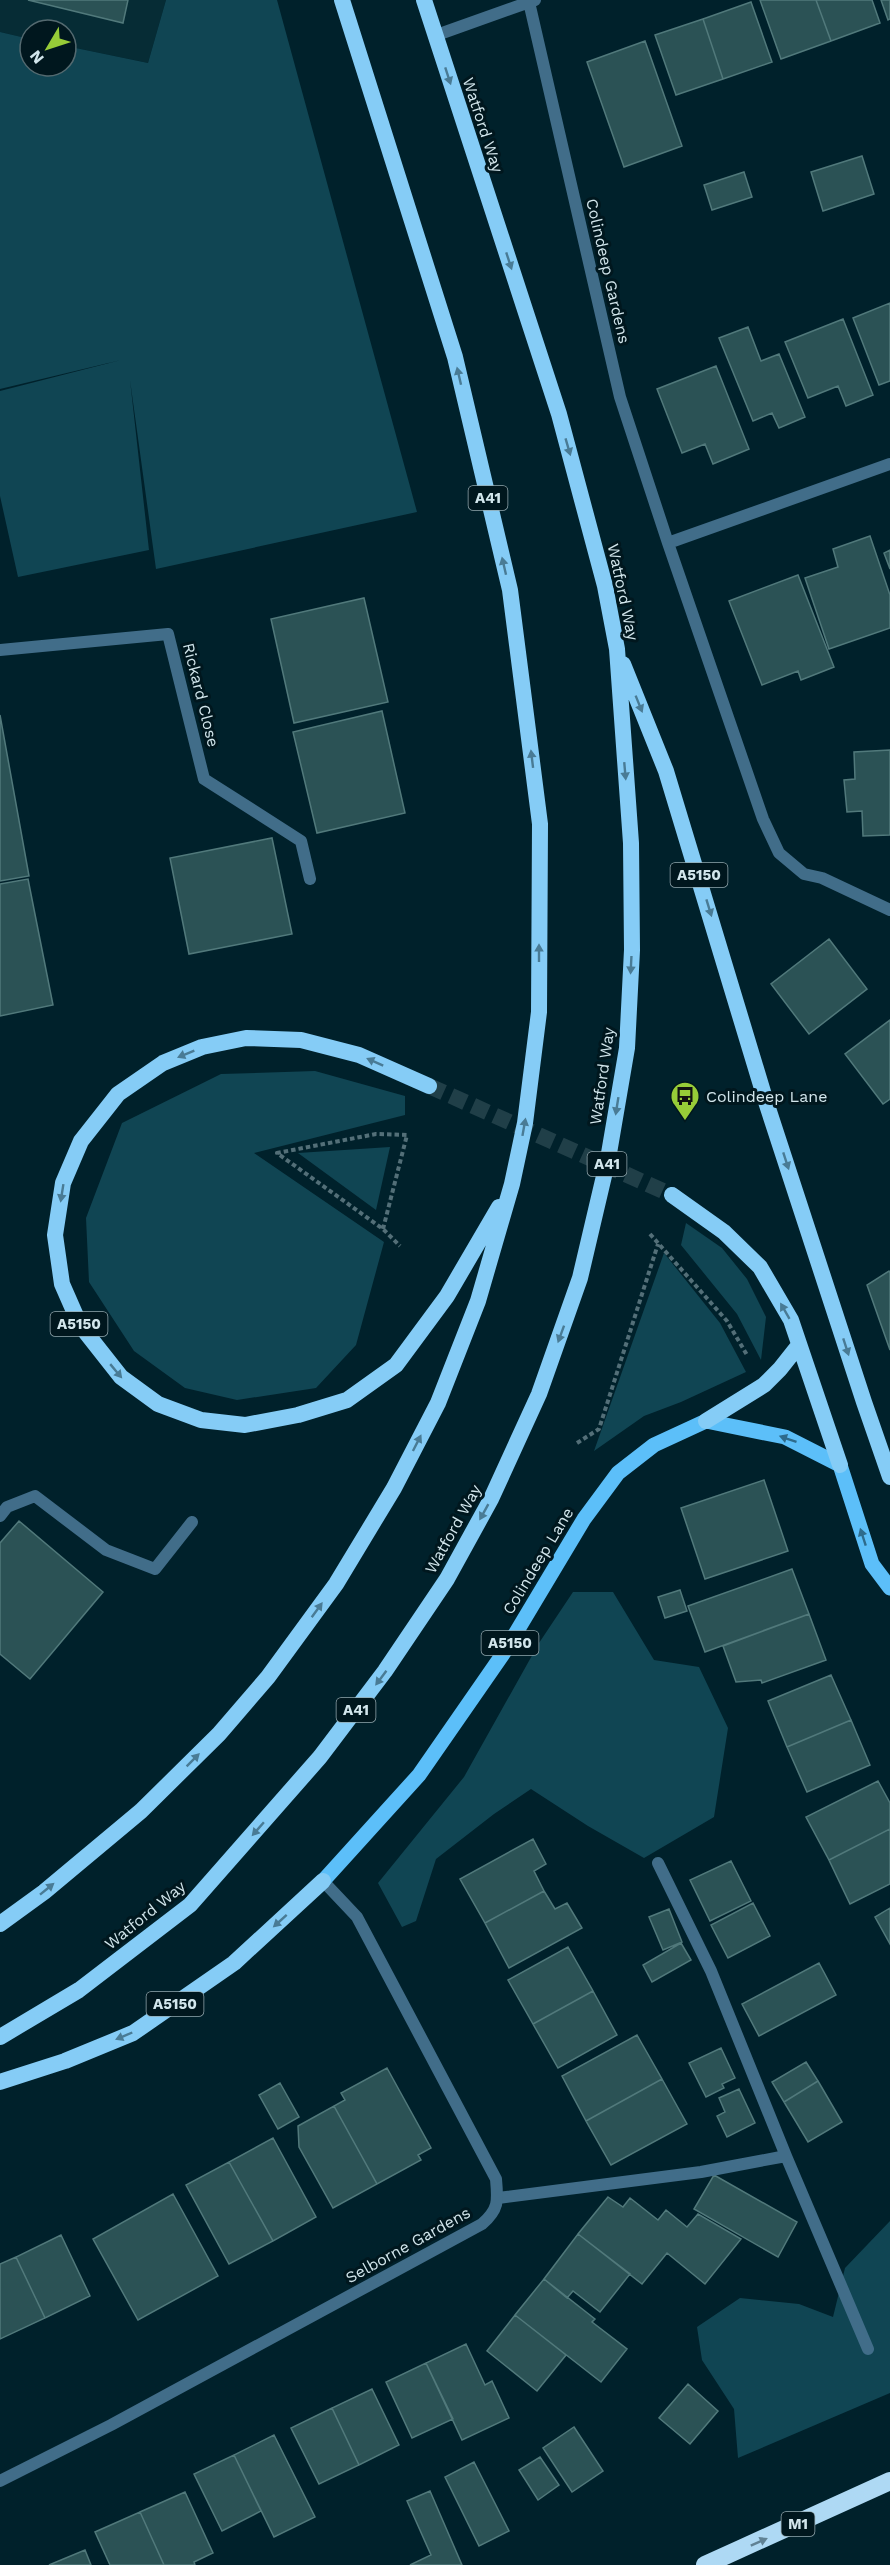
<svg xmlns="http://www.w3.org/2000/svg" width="890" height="2565" font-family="'Work Sans',sans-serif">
	<rect width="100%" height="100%" fill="#00212b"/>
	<path fill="#062c35" d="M0,0h166l-18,63 -82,-17v-16h-36v9l-30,-7z"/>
	<path fill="#104553" d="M166,0h111l140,512 -261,57 -26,-189 19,170 -131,27 -18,-81v-105l121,-31 -121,29v-357l30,7v27h36v-20l82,17z
		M315,1071l90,25v19l-151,38 130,89 -28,103 -40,43 -79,12 -52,-12 -51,-37 -45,-69 -3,-64 36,-95 99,-49z
		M390,1147l-14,63 -78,-57z
		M686,1223l36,25 25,31 19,38 -5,43 -24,-46 -56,-69z
		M664,1253l56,70 26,49 -65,30 -37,14 -50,35z
		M573,1592h40l41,68 45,7 29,61 -14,89 -70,41 -56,-32 -57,-37 -37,25 -58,45 -20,62 -14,6 -24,-44 86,-106 75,-134z
		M890,2221v172l-152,65 -4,-49 -32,-49 -5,-33 43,-29 59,6 34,13 12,-49z"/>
	<path fill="#2b5255" stroke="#51797b" stroke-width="1.5" d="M28,0h100l-5,23z
		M760,0h56l15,41 -50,18z
		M816,0h56l8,23 -49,18z
		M881,0h9v19l-2,1z
		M751,2l21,60 -49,17 -20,-60z
		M703,19l20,60 -47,16 -21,-60z
		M645,41l37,105 -58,21 -37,-105z
		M862,156l12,38 -51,17 -12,-39z
		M744,172l8,25 -40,13 -8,-25z
		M890,303v78l-11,4 -26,-67z
		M843,319l30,76 -27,11 -8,-20 -30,12 -23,-56z
		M748,327l13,34 18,-7 26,63 -26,11 -7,-15 -19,8 -34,-83z
		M716,366l33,83 -36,15 -8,-20 -23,9 -25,-64z
		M870,536l20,59v33l-61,21 -24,-71 33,-11 -5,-18z
		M890,550v19l-6,-16z
		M798,575l36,92 -33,13 -3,-9 -36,14 -33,-84z
		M364,598l24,104 -94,21 -23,-104z
		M382,711l23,102 -88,20 -24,-101z
		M0,715l29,161 -29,5z
		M890,750v85l-27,1 -1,-25 -15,1 -3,-32 11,-1 -1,-27z
		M272,838l20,96 -103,20 -19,-96z
		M28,879l25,126 -53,11v-132z
		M829,939l38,50 -58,45 -38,-50z
		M890,1020v79l-7,5 -38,-50z
		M889,1271l1,2v77l-23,-65z
		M764,1480l24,71 -83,28 -24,-71z
		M19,1521l84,71 -73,87 -30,-25v-111z
		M792,1569l17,45 -104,38 -17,-46z
		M680,1590l7,21 -22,7 -7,-21z
		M809,1614l17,46 -64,23 -1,-3 -25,2 -13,-36z
		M831,1675l20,45 -64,27 -19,-46z
		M851,1720l19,45 -63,27 -20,-45z
		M878,1781l12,22v26l-61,31 -23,-43z
		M890,1829v55l-40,20 -21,-44z
		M533,1839l13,25 -12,7 10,20 -59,32 -25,-44z
		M731,1861l20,40 -41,20 -20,-41z
		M544,1891l11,18 12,-6 15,25 -73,40 -24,-45z
		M753,1903l17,33 -42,22 -17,-33z
		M890,1908v36l-15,-27z
		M669,1909l13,33 -19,8 -14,-33z
		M681,1943l10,17 -39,22 -9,-17z
		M568,1947l25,44 -60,33 -25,-44z
		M819,1963l17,32 -77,41 -17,-32z
		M593,1991l24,44 -59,33 -25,-44z
		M637,2035l25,44 -76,42 -24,-45z
		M721,2048l14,30 -13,6 2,4 -18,9 -17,-34z
		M806,2062l12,19 -34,21 -12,-20z
		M387,2068l44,80 -13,7 3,5 -44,24 -43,-78 11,-6 -4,-7z
		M662,2079l25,45 -76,41 -25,-44z
		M818,2081l24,41 -34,20 -24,-40z
		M280,2083l19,34 -21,12 -19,-34z
		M739,2089l16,34 -28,14 -10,-21 8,-4 -6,-14z
		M334,2106l43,78 -44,24 -34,-61 -1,-21z
		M273,2138l43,79 -43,24 -44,-79z
		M229,2162l44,79 -44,23 -43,-79z
		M714,2175l83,47 -19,35 -84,-48z
		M173,2194l45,82 -80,44 -45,-81z
		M608,2197l15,10 7,-9 28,22 8,-10 21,17 11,-13 43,25 -36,45 -38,-31 -25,31 -64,-50z
		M578,2234l52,40 -30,38 -27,-21 -6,7 -23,-19z
		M61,2235l29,61 -45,22 -29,-61z
		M16,2257l29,61 -45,21v-75z
		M544,2279l51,40 -3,3 35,27 -26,33 -86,-67z
		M515,2315l51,40 -29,36 -50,-40z
		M466,2344l19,41 7,-4 17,37 -47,22 -36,-77z
		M426,2363l27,56 -41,19 -26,-56z
		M688,2384l30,27 -28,33 -31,-26z
		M372,2389l27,56 -40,20 -27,-57z
		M332,2408l27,57 -40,19 -28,-56z
		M574,2427l29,44 -31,21 -29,-44z
		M274,2435l41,82 -41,20 -40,-82z
		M234,2455l27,56 -39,20 -28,-57z
		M540,2457l19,28 -21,15 -19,-30z
		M474,2462l35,69 -30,15 -34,-69z
		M430,2491l32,74h-52l21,-10 -24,-54z
		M185,2492l28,61 -19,9 1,3h-31l-24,-53z
		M140,2512l24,53h-54l-15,-33z
		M85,2550l6,15h-42z"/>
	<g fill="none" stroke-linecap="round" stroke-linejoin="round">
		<path stroke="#203f48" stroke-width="16" stroke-dasharray="16 8" stroke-linecap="butt" d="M429,1086l243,109"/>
		<path stroke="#536f78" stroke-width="4" stroke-dasharray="4.5 3" stroke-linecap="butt" d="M383,1229l24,-94 -31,-1 -99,19 106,76 17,17
			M650,1234l77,87 20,34
			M577,1443l22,-14 59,-185"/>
		<path stroke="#416d89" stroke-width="12" d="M786,2156l82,193
			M498,2198l203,-26 85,-16 -75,-185 -53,-108"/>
		<path stroke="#416d89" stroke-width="12" d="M529,2l91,395 48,146 95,276 16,34 25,21 18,4 68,32
			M434,36l101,-36
			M668,543l222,-79
			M0,650l168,-16 36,145 97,62 9,38
			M0,1516l7,-9 28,-11 71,54 49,19 37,-47
			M0,2481l111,-56 371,-201c17,-15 16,-23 14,-45l-139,-262 -34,-36"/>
		<path stroke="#5cbff9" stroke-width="15" d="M323,1881l96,-106 86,-124 79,-132 34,-46 36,-28 52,-24 79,16 55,28 32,99 18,24"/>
		<path stroke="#85ccf6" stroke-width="16" d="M623,664l43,107 101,334 97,297 26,75
			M429,1086l-70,-31 -58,-15 -55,-2 -44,9 -39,16 -45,31 -37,47 -18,42 -8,52 7,49 18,41 41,52 37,27 43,16 44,5 53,-10 49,-15 49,-35 51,-69 52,-89
			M672,1195l52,37 36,35 31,53 49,145
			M706,1421l58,-36 16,-16 19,-24
			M0,1924l44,-32 97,-81 78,-77 49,-57 68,-93 58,-96 44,-85 40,-102 34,-117 13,-61 14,-111 1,-188 -30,-234 -55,-233 -113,-357
			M0,2037l79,-47 111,-85 130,-148 65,-86 62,-92 44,-80 48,-105 41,-116 28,-119 19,-111 5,-98 -1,-107 -14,-194 -12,-63 -46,-172 -135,-414
			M0,2082l65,-21 68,-28 101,-70 89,-82"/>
		<path stroke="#aed9f4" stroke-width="18" d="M705,2565l185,-84"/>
	</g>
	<defs><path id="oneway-solid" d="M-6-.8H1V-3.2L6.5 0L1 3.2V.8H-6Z" transform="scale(1.5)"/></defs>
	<g fill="#497b95">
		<use href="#oneway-solid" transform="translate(448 76) rotate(72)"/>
		<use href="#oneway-solid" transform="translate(509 261) rotate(72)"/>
		<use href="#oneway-solid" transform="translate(459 376) rotate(-103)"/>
		<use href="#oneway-solid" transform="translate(568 447) rotate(74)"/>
		<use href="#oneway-solid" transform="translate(504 566) rotate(-103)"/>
		<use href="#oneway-solid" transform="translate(639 704) rotate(68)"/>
		<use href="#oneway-solid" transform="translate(532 759) rotate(-97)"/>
		<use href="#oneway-solid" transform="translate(625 771) rotate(85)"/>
		<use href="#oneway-solid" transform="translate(709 908) rotate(73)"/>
		<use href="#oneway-solid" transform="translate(539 953) rotate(-90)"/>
		<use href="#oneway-solid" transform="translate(631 965) rotate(93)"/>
		<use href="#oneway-solid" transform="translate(186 1054) rotate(158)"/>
		<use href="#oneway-solid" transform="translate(375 1062) rotate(-156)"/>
		<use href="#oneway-solid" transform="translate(617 1106) rotate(99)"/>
		<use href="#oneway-solid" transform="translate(524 1127) rotate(-80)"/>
		<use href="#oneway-solid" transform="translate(786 1161) rotate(72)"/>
		<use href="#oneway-solid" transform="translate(62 1193) rotate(99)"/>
		<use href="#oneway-solid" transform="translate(785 1311) rotate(-120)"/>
		<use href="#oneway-solid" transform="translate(561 1334) rotate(110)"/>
		<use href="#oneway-solid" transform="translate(846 1347) rotate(72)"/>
		<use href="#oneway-solid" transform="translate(116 1371) rotate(50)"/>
		<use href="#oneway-solid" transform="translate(417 1443) rotate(-63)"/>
		<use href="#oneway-solid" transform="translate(484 1512) rotate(119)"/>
		<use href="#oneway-solid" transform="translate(317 1610) rotate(-54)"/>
		<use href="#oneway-solid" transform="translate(381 1678) rotate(127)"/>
		<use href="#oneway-solid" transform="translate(193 1760) rotate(-45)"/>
		<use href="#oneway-solid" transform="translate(258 1829) rotate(131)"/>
		<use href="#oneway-solid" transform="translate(47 1889) rotate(-39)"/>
		<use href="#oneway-solid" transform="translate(280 1921) rotate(138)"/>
		<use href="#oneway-solid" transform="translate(124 2036) rotate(157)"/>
	</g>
	<g fill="#2e6b8c">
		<use href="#oneway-solid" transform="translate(788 1439) rotate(-161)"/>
		<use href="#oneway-solid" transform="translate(863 1537) rotate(-108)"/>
	</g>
	<use fill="#608294" href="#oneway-solid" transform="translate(759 2542) rotate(-24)"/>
	<defs>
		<g id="bus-pin" transform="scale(1.5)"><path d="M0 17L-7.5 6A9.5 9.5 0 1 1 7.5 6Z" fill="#97cc38" stroke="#00171e"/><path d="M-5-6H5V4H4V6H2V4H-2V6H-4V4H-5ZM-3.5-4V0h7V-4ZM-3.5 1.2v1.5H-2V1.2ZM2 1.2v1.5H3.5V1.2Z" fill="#111"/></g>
	</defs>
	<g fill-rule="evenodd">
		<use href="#bus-pin" x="685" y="1096"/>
	</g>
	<g text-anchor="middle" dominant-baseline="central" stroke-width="6" stroke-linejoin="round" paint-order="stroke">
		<g fill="#00171e" stroke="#93a8ae" stroke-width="1.5">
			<rect x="468.5" y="486" width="39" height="24" rx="4.5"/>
			<rect x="670.5" y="863" width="57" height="24" rx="4.5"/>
			<rect x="587.5" y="1152" width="39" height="24" rx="4.5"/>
			<rect x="50.5" y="1312" width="57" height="24" rx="4.5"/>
			<rect x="481.5" y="1631" width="57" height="24" rx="4.5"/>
			<rect x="336.5" y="1698" width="39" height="24" rx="4.5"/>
			<rect x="146.5" y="1992" width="57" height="24" rx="4.5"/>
			<rect x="781.5" y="2512" width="33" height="24" rx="4.5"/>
		</g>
		<g font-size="15" font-weight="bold" fill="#d2e6ec">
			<text x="488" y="498">A41</text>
			<text x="699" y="875">A5150</text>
			<text x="607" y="1164">A41</text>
			<text x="79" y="1324">A5150</text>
			<text x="510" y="1643">A5150</text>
			<text x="356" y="1710">A41</text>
			<text x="175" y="2004">A5150</text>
			<text x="798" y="2524">M1</text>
		</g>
		<g font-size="16" fill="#d2e6ec" stroke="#00171e">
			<text transform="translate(483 125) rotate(72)">Watford Way</text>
			<text transform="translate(608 271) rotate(77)">Colindeep Gardens</text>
			<text transform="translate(623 592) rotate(78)">Watford Way</text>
			<text transform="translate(201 695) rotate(76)">Rickard Close</text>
			<text transform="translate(602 1076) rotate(-82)">Watford Way</text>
			<text transform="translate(453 1529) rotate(-61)">Watford Way</text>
			<text transform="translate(538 1561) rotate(-59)">Colindeep Lane</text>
			<text transform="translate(145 1915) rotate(-39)">Watford Way</text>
			<text transform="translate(408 2245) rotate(-29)">Selborne Gardens</text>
		</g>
		<g font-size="16" fill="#d2e6ec" stroke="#00171e" text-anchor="start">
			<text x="706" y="1096">Colindeep Lane</text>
		</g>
	</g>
	<g transform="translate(48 48) rotate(231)"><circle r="28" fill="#00171e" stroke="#546a70" stroke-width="1.5"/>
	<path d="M0-4.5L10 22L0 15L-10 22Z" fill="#97cc38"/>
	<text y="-9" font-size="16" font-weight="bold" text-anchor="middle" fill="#d2e6ec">N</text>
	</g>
</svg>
